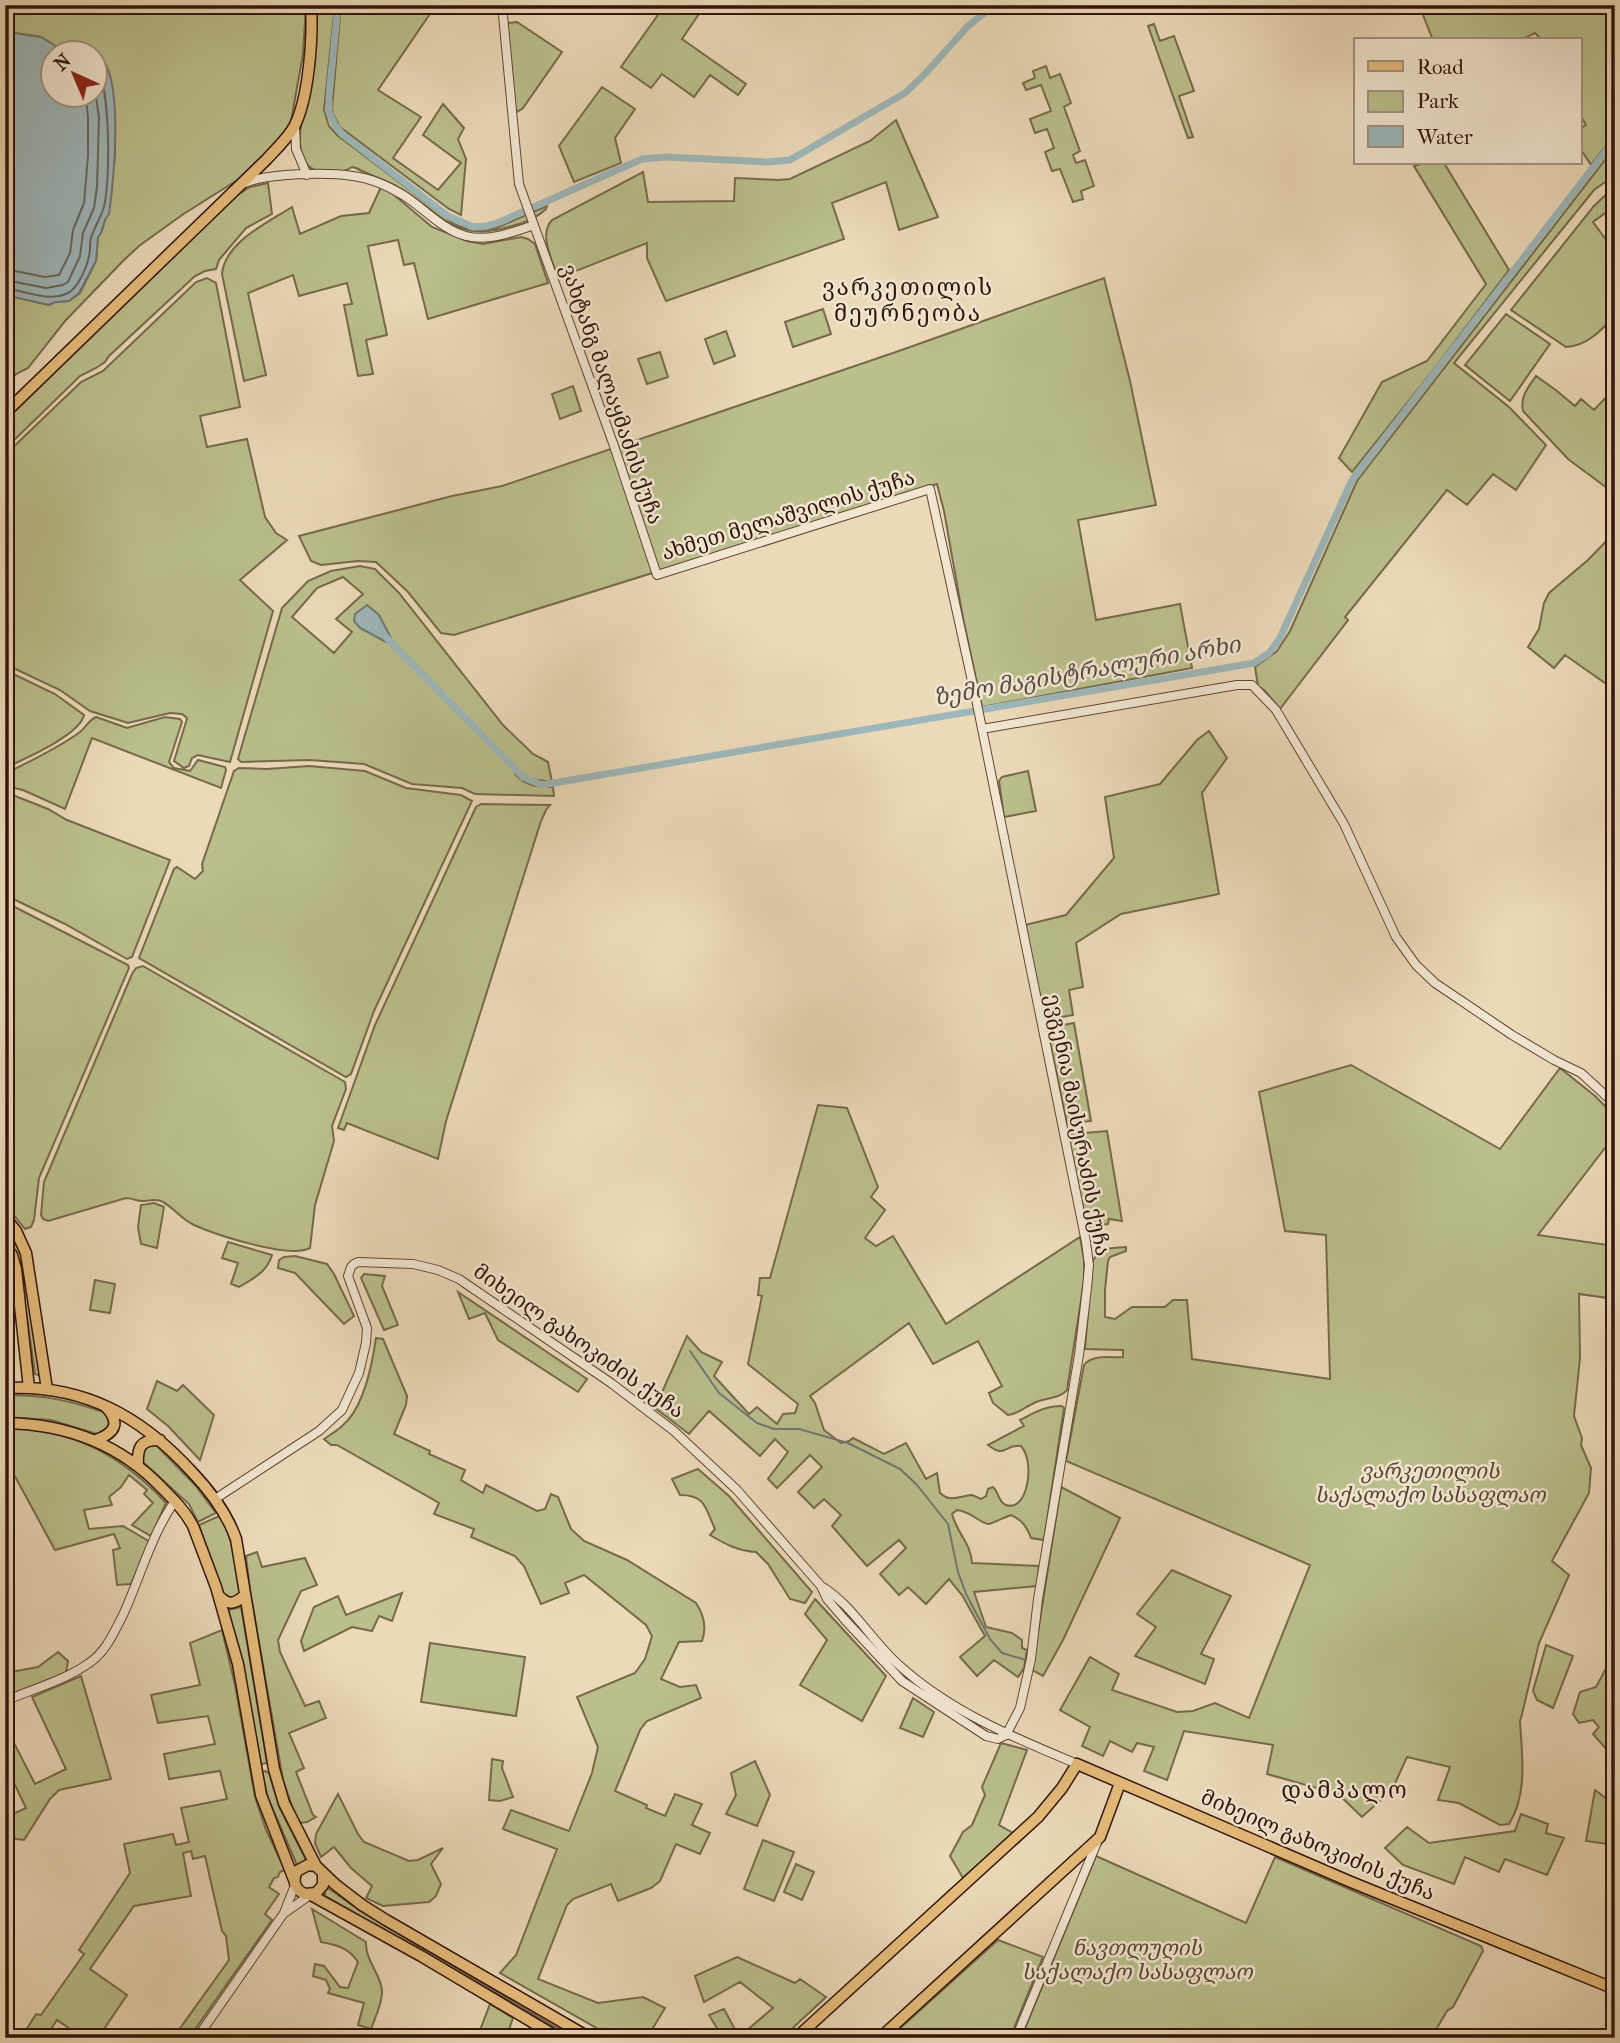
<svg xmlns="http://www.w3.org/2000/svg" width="1620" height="2043" font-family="'IM FELL French Canon','Noto Serif Georgian',serif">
	<rect width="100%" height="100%" fill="#ebd9b8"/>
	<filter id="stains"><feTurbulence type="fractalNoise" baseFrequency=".00286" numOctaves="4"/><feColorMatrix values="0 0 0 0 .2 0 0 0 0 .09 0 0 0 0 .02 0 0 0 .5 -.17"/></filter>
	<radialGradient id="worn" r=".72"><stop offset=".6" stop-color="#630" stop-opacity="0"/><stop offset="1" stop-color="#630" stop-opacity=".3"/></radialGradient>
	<path fill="#babf8d" stroke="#766a4a" stroke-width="2" fill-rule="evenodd" d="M5,5h301l-3,49 -13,73 -33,36 -18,16 -57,36 -43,31 -16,15 -57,59 -38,48 -12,6 -11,13v-92l44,10 6,-3 14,-1 11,-8 16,-32 2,-24 3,-4 4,-13 10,-63v-40l-3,-29 -3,-16 -14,-19 -15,-6 -18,3 -21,-13 -27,-4 -2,-9 -7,-6z
		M315,5h20l-11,105 5,16 8,9 119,90 16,5 24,-2 51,-22 -1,3c-9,9 -22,14 -34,17 -62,19 -69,-15 -116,-40 -13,-7 -27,-11 -40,-18l-4,-1c-9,6 -15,5 -26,5 -46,0 -18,-76 -14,-102 2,-21 2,-43 3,-65z
		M341,5h95l-58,85 43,27 -28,41 45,32 23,-27 -38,-28 20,-31 21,24 -6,11 8,20 -5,56 -12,-6 -109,-82 -7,-13 -1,-6z
		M665,5h40l-23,34 64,45 -8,11 -28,-20 -16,22 -32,-23 -11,14 -30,-21z
		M1419,5h196v129l-24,31 -11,-17v-19l6,-4 -6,-10v-75h-38l-7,-7 -14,7h-88z
		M517,22l45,30 -39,56 -6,4 -2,-2 -8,-87z
		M1154,24l6,17 14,-5 20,55 -15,5 14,41 -5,1 -40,-112z
		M1046,66l4,12 10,-4 11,29 -7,4 16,44 -7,4 3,8 9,-3 9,26 -13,5 2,8 -10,3 -13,-33 -8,2 -7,-19 9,-4 -7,-19 -12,4 -5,-14 21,-8 -10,-26 -15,5 -3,-7 12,-5 -2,-7z
		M602,87l33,22 -20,29 6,25 -47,19 -15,-36z
		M896,120l42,97 -39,13 -13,-48 -54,21 12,36 -178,62 -19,-43v-15l-89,35c-5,-17 -20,-43 -6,-58l91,-48 5,30 86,-1 1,-23 43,2 12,-1 80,-38z
		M1615,147v28l-21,15 -140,173 55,44 37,38 -30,45 -23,-16 -26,31 -20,-15 -102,127 3,3 -68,89 -15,-18 -7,-5 -3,-19 22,-16 13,-20 67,-150z
		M1424,163h20l65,107 -74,98 -83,104 -13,-14 43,-76 45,-21 59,-77 -72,-118z
		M268,183l4,31 -26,14 -27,32 -3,9 -11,2 -10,5 -86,80 -4,6 -9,6 -16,8 -75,73v-31l231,-222 14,-9z
		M1615,186v20l-22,16 22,30v63c-13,15 -28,31 -49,32l-55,-37 83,-104z
		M381,187l12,7 39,33 35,14 16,3 38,-7 7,2 7,5 13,39 -120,36 -14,-56 -10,2 -6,-25 -30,6 19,89 -21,5 7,34 -15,2 -14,-71 8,-1 -5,-21 -48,13 -6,-21 -45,18 18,82 -22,6 -22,-107c3,-32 45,-51 70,-67l8,27 41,-18 28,-3z
		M207,278l9,5 24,124 -40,9 7,31 40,-8 18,78 11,16 11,7 -47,40 33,31 -43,151 -32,-7 -6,3 -3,8 -5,2 -10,-7 12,-39 1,-4 -5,-4 -12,-1 -42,10 -38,-12 -30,-21 -55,-26v-209l76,-73 22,-11 93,-89z
		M1104,278l26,103 26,124 -78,15 18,100 84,-16 12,64 -210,39 -19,-89 -19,-107 -7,-27 -483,151 -13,-2 -33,-41 -32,-30 -18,-1 -37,4 -10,-4 -12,-25 153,-40 50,-10 394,-134z
		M823,309l8,25 -38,13 -8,-25z
		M1506,314l44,30 -40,57 -45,-36z
		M726,331l9,25 -21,8 -9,-25z
		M660,352l8,25 -21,7 -9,-25z
		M1615,373v85l-8,10 8,6v13l-4,4 -43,-32 -45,-48c-3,-15 5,-23 13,-35l21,15 18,15 6,-7 13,11 20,-21 -7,-6z
		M573,386l8,25 -21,8 -8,-25z
		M1615,532v158l-50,-35 -11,13 -26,-21 11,-18 5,-26 5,-10 39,-33z
		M360,566l15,3 24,24 104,132 30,29 15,8 4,20 -21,-3 -13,-9 -3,4c11,12 22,13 38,13l1,9 -79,-2 -13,-6 -50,-4 -48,-20 -54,-4 -69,2 -3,-3 44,-151 26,-27 23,-10zM343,577l20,17 -27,25 16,13 -18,21 -42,-36 25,-29z
		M5,670l50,24 29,21c-4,20 -60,44 -79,53z
		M96,717l31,11 38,-11 15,2 2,3 -13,40 5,6 16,3 8,-11 27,7 1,3 -5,18 -129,-50 -27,71 -42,-19 -18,-4v-12c25,-13 52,-25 75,-42 6,-5 9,-12 16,-15z
		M1209,731l18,27 -25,35 17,101 -98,20 -45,29 7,44 -14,3 4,25 -28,5 -20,-95 41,-10 48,-57 -9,-61 55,-13 37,-44z
		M309,766l56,5 41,17 55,7 11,6 -98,210 -23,63 -5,3 -207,-119 35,-89 3,-2 18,12 8,-8 -1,-7 32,-93 5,-3 28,1z
		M1028,771l8,40 -32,6 -5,-36 3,-4z
		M5,792l43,17 19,11 103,40 -38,97 -5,2 -62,-35 -60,-29z
		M481,804l69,1 -4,5 -5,11 -95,300 -8,38 -91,-36 -3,7 -6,-2 37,-103 101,-218z
		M5,902l123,63 1,3 -90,210 -5,42 -3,7 -6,2 -20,-25z
		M143,966l202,116 1,7 -14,37 2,15 -19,64 -5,43c-20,11 -94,-13 -116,-23 -12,-5 -20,-17 -31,-23 -6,-4 -14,-1 -21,-1 -6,0 -10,-3 -16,-3l-78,23 -5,-2 -2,-4 3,-33 88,-208 4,-6z
		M1074,1023l17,98 -24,3 -20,-96z
		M1351,1065l149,84 60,-81 35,28 20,20v19l-77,100 77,11v53l-36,-5 1,64 -6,58 8,22 -1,7 10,23 -2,25 -37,68 17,14 -30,68 -17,71 -2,7c2,34 8,73 -11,103l-9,1 -41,-22 -21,-3 12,-33 -43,-10 -15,33 -30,27 -24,-23 -71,-20 6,-29 -89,-14 -17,49 -23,-9 10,-24 -17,-4 -5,9 -22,-11 -7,15 -21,-10 8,-19 -30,-17 30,-53 29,17 -7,16 65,22 16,-1 22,-8 34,15 61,-153 -244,-104 18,-96c8,-11 26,-7 39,-8v-7l-38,-1 7,-86c6,-16 20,-15 34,-16v4l-16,6 -2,4 -3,29v27l10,2 17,-12h33l8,-7h14l5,59 138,20 -4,-144 -41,-4 -26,-139z
		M818,1105l29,3 31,79 -7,10 14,13 -20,28 11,8 17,-10 53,88 134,-87 4,22v22l-17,109c-9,10 -22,7 -33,13 -9,4 -16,11 -26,12l-15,-12 -4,-10 13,-7 -24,-45 -45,23 -24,-41 -99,73 5,7 9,27 17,13 8,-2 4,-3 31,16 22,-11 20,36 11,-6 3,20c11,10 19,3 32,2l9,4 5,-3 2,-7 5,-2c6,5 5,15 13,18 21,8 30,-42 15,-59 -17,-2 -15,13 -33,-1l36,-19 -4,-6c16,-8 24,-14 42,-14l2,2 -20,132 -13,-2c-4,-11 -9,-18 -20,-23 -6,2 -18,8 -22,9 -7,1 -18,-13 -32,-14l-5,4c5,19 19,30 20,49l67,3 -2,20 -63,6 12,35 26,6 10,7v8l5,2 -3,18 -6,9 -24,-17 -17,16 -17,-19 25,-21 -23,-41 -13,-16 -23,25 -18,-17 -9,8 -19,-21 26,-26 -7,-8 -32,26 -35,-40 9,-11 -17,-16 -10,9 -16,-16 24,-25 -12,-12 -33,33 -9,-9 20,-27 -13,-13 -15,17 -51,-45 -20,23 -34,-26 32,-72 14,16 21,10 -8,14 35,38 8,-7 20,17 6,-10 12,-1 3,-9 -50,-40 14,-68 -4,-1 2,-17h10z
		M1107,1131l15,90 -13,-2 -1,5 -21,3 -19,-89 5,-4z
		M154,1203l10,4 -7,41 -16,-4 -3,-17 3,-22z
		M5,1224l10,13 9,23 16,115h-2l-3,-1 -16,-113 -14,-20z
		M228,1242l44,13c-5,17 -18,23 -33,32l-8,-3 7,-21 -16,-5z
		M295,1256l32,8 7,10 20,42 -10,8 -49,-51 -17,-5 1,-8 5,-3z
		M364,1274l21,2 -3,10 16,39 -14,5 -23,-52z
		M95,1280l20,4 -5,29 -20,-3z
		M458,1292l129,87 -9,13 -80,-52 -13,-27 -16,6z
		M376,1338l7,1 24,57 -1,9 -12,29 36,17 -1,3 36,16 -4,10 22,13 3,-8 51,26 8,-2 6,-15 7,3 13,32 13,12 43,19 69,43c8,12 11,24 6,38l-23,1 -18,37 19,8 16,-2 5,13 -54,23 -7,9 -25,61 32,14 -1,3 19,8 10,-22 27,10 -10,21 18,8 -10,21 -24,-10 -16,37 -9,7 -33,13 -7,-17 -38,15 -6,6 -29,74 60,24 45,-6 22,11 -18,30h-33l-114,-65 16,-18 41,-106 -54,-20 8,-19 58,21 23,-58 6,-26 -21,-50 58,-24 10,-14 7,-23 -6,-11 -62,-50 -19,8 4,10 -28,11 -17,-38 -9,-10 -44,-19 3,-8 -40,-15 5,-11 -102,-58h-6l-7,-6c6,-4 14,-9 18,-13 21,-17 30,-60 34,-88z
		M157,1381l20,10 6,-6 31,30 -14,45 -32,-34 -21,-17z
		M5,1395c39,0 64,5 101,18l3,12 -5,6 -7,3 -46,-14 -46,-3z
		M5,1428c65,-1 119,29 161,75l-15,33 -19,-11 21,-22 -9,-9 3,-4 -18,-15 -8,12 -12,10 3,8 -28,5 5,19 34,-3 27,16 -19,42 -14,1 -4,-35 7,-2 -6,-14 -59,16 -50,-92z
		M155,1444l40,41 21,28 -18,9 -9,-18 -46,-42c-1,-10 1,-16 12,-18z
		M698,1469l31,27 83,96 -7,11 -15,-4 -22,-35 -12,-12c-18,-1 -31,-8 -46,-17l5,-6c-10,-21 -9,-34 -35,-34l-8,-16z
		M1061,1487l59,31 -57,122 -20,36 -11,-6z
		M219,1516c15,21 17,52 21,77l-3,3 -7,2 -7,-5 -24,-68z
		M257,1552l5,15 43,-9 12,27 -16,6 -23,49 2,12 25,54 14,-5 7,17 -37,15 15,35 -8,4 17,43 3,2 -9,5 -7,1 -4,-5 -13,-38 -33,-190 -4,-34z
		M1172,1570l59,26 -30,58 13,5 -9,25 -70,-28 21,-29 -19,-13z
		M402,1593l-10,28 -13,-5 -7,15 -20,-4 -48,24 -3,-10 13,-34 24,-11 8,19z
		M815,1599l71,77 -24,45 -62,-36 27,-45 -22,-26z
		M241,1607l26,156 -6,1 -20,-107 -13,-47z
		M222,1630l13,55 20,112 11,33 19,40 -5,2 -2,5 -4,1 -5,9 10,7 -14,20 7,6 -83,118h-16l56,-78 -3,-24 -4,-5 -17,-75 -12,3 -2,-8 -8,2 8,43 -57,10 -44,63 37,26 -29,43h-15l-26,-18 -12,18h-24l15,-24 5,1 43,-61 -5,-4 51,-77 -6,-29 49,-10 3,11 13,-3 -8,-34 46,-9 -7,-28 -51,8 -5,-25 51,-10 -7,-28 -50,7 -7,-28 49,-10 -10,-42z
		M430,1643l95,14 -9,59 -95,-14z
		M1546,1645l27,11 -20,52 -16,-8 -4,-9z
		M58,1652l10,9 -2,12 -61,24v-24l33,-6z
		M1615,1660v86l-6,6 -16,-18 6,-7 -6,-7 -14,3 -6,-9 7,-22 16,-5 13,-24z
		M81,1676l30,103 -52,11 -9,9 -26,41 -8,-1 -11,-12v-9l21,-10 -21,-44v-24l6,-3 24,47 31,-15 -34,-72z
		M913,1698l21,14 -11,25 -23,-9z
		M1001,1743l26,7 -28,75 14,8 -50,45 -13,-22 13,-24 9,-7 13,-30 -3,-8z
		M492,1759l11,2 -1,7 11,29 -13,4 -11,-1z
		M755,1761l15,34 -13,31 -31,-12 10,-19 -5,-22z
		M265,1771l4,2 10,34 27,53 -9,5 -29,-67 -6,-26z
		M1595,1790l20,15v40l-29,-4z
		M338,1794l20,40 6,8 45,19 9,-1 25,-12 -12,16 10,20 -5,12 -7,6 -46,4 -17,-8 6,-12 -21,-18 -17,-21 -13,10 -6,-14 1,-9z
		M1521,1814l27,10 -2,9 18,5 -17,37 -42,-16 -6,13 -34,-15 -11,27 -51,-19 -18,-17 22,-21 22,16 86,-12z
		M763,1840l31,12 -20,49 -30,-12z
		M1096,1856l150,67 29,-66 206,89 2,5 -30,56 -6,4 -16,27h-410z
		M796,1864l18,8 -12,28 -18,-8z
		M328,1888l35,25 201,119h-2l-237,-136v-6z
		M312,1909l54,33c-1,18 14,31 16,48 1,12 -7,28 -11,39l-13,-4 6,-22 -36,-10 2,-4 -4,-9 -13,-4 2,-12 9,2 16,21 8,1 10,-26c-9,-14 -21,-17 -37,-20z
		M998,1940l45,17 -33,81h-106l-7,-7z
		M737,1957l58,26 5,-4 26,18 -44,41h-67l5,-5 -11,-18 15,-6 15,28 34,-29 -33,-26 -36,20 -9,-26z
		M490,2004l23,14 -7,20h-29z"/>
	<path fill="#9db7ba" stroke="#727673" stroke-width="2" fill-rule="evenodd" d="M5,18l7,6 2,9 27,4 21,13c15,-5 33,-3 43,13 17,30 9,116 4,151l-4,6 -4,13 -3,4 -2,24 -17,32 -10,8 -14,1 -6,3 -44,-10zM52,52h42v42h-42z
		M367,605l12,10 12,23 -5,4 -26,-14 -6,-7 1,-7z"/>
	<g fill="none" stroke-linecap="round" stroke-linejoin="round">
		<path stroke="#686661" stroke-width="2" d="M5,269l40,8 14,-2 11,-22 3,-23 11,-27 4,-47v-37l-2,-25
			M5,280l41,8 17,-3 5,-3 12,-26 3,-23 11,-25 3,-21 2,-69 -5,-36
			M5,289c22,1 42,14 63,4 10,-5 19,-26 21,-37 2,-7 0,-15 3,-21 3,-8 8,-17 11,-25 8,-23 8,-131 -9,-148"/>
		<path stroke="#727673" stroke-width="2" d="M690,1351l29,42 38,30 17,6h25l49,14 52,26 17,16 31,39 10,48 8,22 24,45 12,14 24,7"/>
		<path stroke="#9db7ba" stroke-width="7" d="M338,5l-9,91v16l6,13 7,9 14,11 92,71 25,11 14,-1 13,-4 142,-63 24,-2 102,5 22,-2 115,-67 20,-19 43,-48 26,-21
			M384,635l139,142 19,8 712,-122 15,-10 11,-15 72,-158 263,-341"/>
		<g stroke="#604534" stroke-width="10">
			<path id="minor" d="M502,5l17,179 94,259 44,132 273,-86 47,215 109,538 3,23 -2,23 -8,67 -41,244 -7,60 -11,49 -14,27
				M295,126l1,23 11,26
				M245,183c23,-10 83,-11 108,-7 17,2 35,10 50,19 21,13 38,34 63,41 23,6 47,-4 68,-11
				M982,729l255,-44h15l24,25 68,114 52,113 20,28 19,18 77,52 42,25 27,13 34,31
				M215,1499l104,-68 23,-21 17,-37 7,-30 1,-15 -19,-52 3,-9 3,-3 4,-2 55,2 25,6 21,9 152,104 63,48 63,59 84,96 6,13 18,21 57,61 84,55 12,3 8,-4
				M821,1586c32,19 51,56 79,80 51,46 115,72 177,98
				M5,1701c27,-12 61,-21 84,-38 17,-11 25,-31 34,-48 17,-37 28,-80 52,-114
				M286,1912l24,-17
				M197,2038l87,-125 11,-28
				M1016,2038l82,-198"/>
		</g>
		<g stroke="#321408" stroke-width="13">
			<path id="major" d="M5,413l262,-254c9,-10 22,-22 28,-34 14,-29 18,-88 16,-120
				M5,1217l11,14 10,22 21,136
				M5,1246l7,9 4,14 13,119
				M5,1388c78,-4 136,28 187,84 19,20 35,41 44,67l38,230 10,34 32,63 20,19 26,20 24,15 204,118
				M5,1423c61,1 115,21 157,65 12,12 23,23 31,38l23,61 22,77 23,131 33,85
				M96,1440c19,-7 25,-17 10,-33
				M138,1466c-1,-18 2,-27 22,-26
				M219,1596c10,10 16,8 26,-1
				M316,1866l-8,-1 -11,6c-5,10 -2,19 8,23l11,-1 7,-8v-10
				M311,1895l110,61 138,82
				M796,2038l242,-221 24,-29 15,-24 274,118 264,107
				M880,2038l220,-201 20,-54"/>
		</g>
		<use href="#minor" stroke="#f2e6d1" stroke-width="8"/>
		<use href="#major" stroke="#e6bc7c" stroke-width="10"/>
	</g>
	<g text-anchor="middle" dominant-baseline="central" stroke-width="5" stroke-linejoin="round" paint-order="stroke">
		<g font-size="21" fill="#321408" stroke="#f2e6d1">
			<text transform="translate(612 394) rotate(71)">ვახტანგ მალაყმაძის ქუჩა</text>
			<text transform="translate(788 515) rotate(-17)">ახმეთ მელაშვილის ქუჩა</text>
			<text transform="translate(1078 1125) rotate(79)">ევგენია მაისურაძის ქუჩა</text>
			<text transform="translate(579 1341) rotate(35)">მიხეილ გახოკიძის ქუჩა</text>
			<text transform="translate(1318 1845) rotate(23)">მიხეილ გახოკიძის ქუჩა</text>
		</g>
		<g font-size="21" font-style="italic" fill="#5b4730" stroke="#f2e6d1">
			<text x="1430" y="1471">ვარკეთილის<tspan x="1430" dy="24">საქალაქო სასაფლაო</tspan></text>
			<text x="1137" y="1948">ნავთლუღის<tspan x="1137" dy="24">საქალაქო სასაფლაო</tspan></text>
		</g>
		<g font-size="23" letter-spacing="2" fill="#321408" stroke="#f2e6d1">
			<text x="908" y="287">ვარკეთილის<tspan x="908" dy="26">მეურნეობა</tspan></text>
			<text x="1345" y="1790">დამპალო</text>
		</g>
		<g font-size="23" font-style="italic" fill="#574d46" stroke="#f2e6d1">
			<text transform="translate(1087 671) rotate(-10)">ზემო მაგისტრალური არხი</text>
		</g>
	</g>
	<rect width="1620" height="2043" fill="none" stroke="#ebd9b8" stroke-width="28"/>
	<rect x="7" y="7" width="1606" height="2029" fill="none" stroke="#321408" stroke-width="3.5"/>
	<rect x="14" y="14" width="1592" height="2015" fill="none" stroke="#321408" stroke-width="2"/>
	<rect x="1354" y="38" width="228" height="126" fill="#f2e6d1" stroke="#a59281" stroke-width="2"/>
	<rect x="1368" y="61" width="35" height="10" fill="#e6bc7c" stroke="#a59281" stroke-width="2"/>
	<text x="1417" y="74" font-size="21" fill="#321408">Road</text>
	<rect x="1368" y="91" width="35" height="21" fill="#babf8d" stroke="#a59281" stroke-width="2"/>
	<text x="1417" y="108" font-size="21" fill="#321408">Park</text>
	<rect x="1368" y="126" width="35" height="21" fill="#9db7ba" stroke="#a59281" stroke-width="2"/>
	<text x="1417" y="144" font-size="21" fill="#321408">Water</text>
	<g transform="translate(74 74) rotate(316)"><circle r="33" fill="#f2e6d1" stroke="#a59281" stroke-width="2"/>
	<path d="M0-5L12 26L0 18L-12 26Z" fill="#8f2418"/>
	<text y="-10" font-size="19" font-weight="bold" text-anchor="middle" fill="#321408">N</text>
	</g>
	<rect width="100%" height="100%" filter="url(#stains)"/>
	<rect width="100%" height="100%" fill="url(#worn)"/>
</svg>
